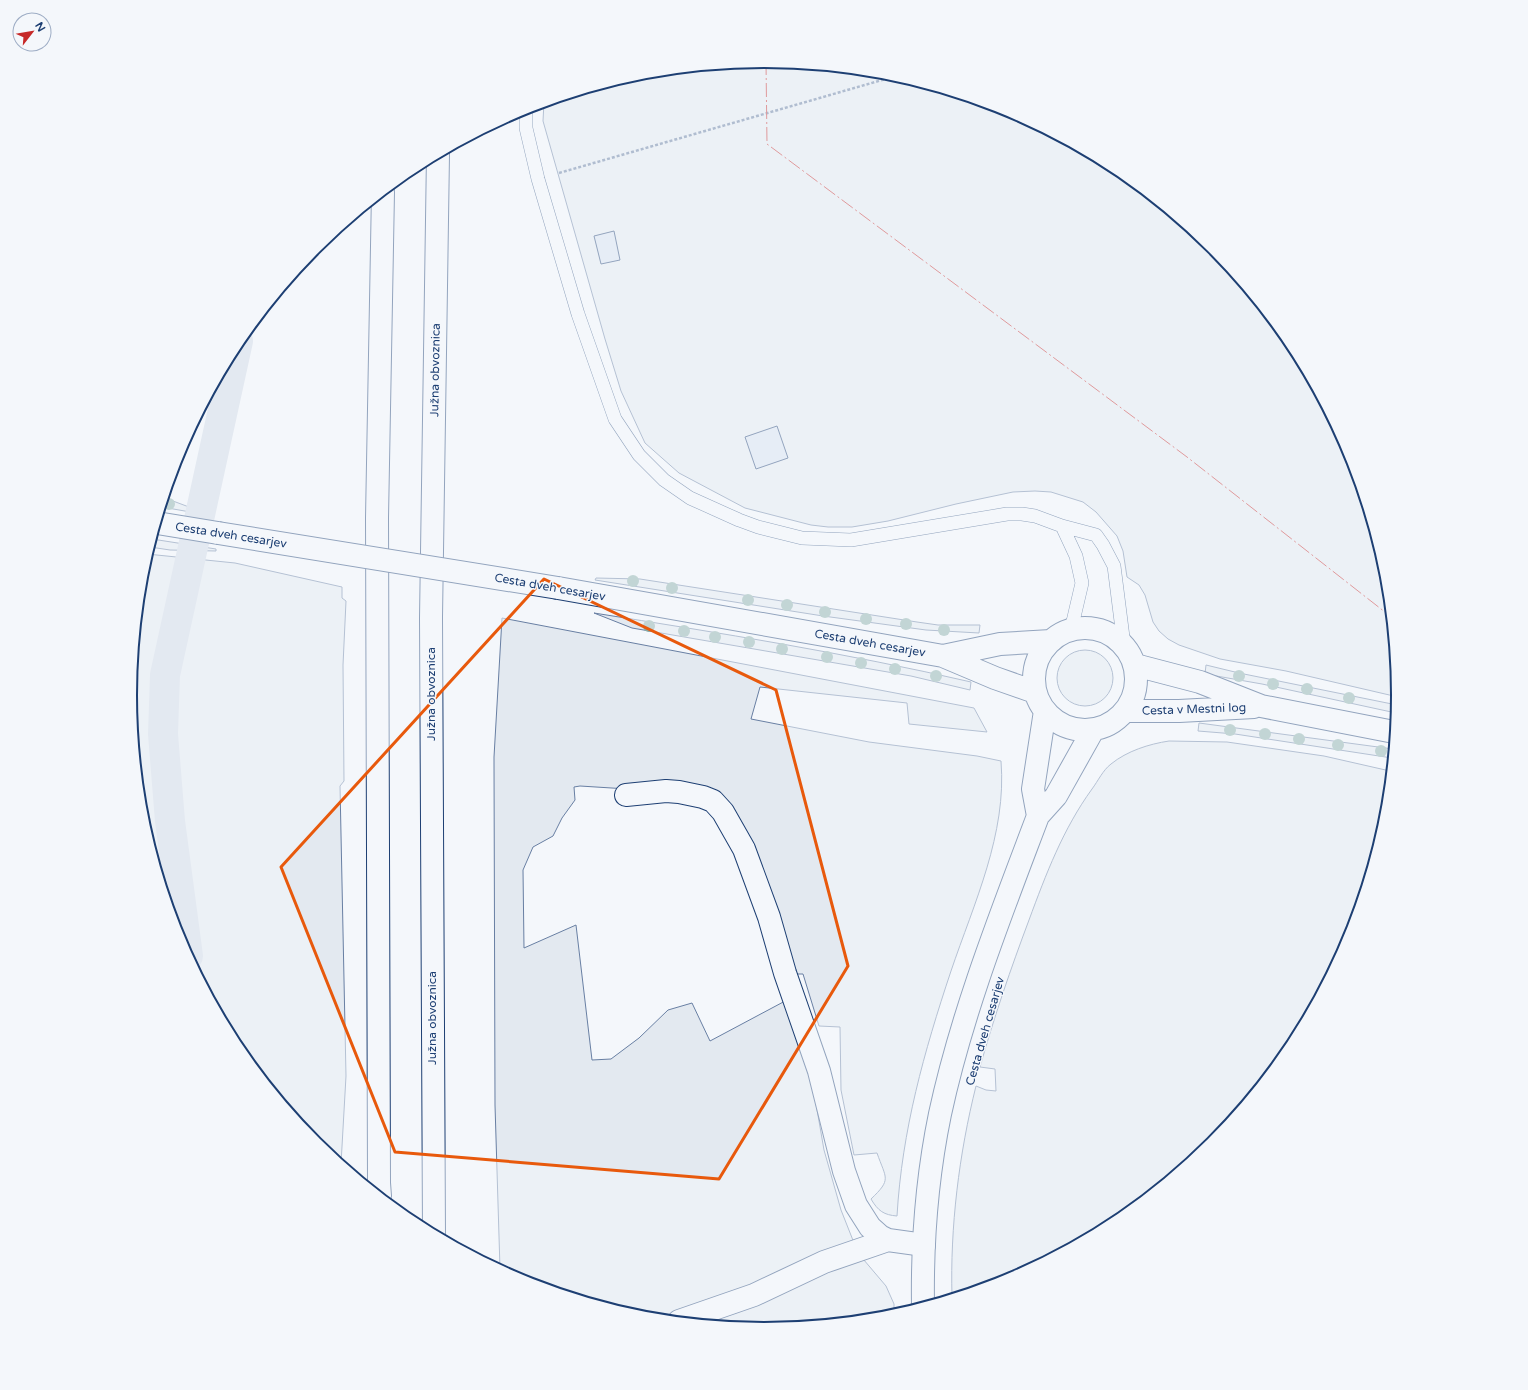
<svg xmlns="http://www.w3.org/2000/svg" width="1528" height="1390" font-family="'Varela Round',sans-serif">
	<rect width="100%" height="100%" fill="#f4f7fb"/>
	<path fill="#e3e9f0" stroke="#687fa3" d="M764,61l124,12 119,36 109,59 96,79 79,96 59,110 36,119 12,125 -112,-26 -66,-12 -41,-14 -11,-6 -9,-8 -6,-9 -8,-27 -6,-10 -12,-8 -4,-26 -6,-15 -21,-24 -13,-10 -32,-10 -16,-1 -22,1 -57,12 -68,17 -36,6h-24l-17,-2 -66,-17 -66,-35 -34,-30 -24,-52 -16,-52 -62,-218 1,-19 97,-29z
		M164,500l9,1 40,15 -51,-9z
		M152,539l64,10v2l-46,-1 -20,-3z
		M147,554l88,9 107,24v11l4,3 -3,64 1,116 -4,5 6,290 -5,88 -25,-21 -79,-96 -59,-110 -36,-119 -12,-123 12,-124z
		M596,578l44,1 277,43 21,3h42l-1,8 -53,-3 -103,-14 -228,-36z
		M594,613c126,20 252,40 377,69l-1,8 -59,-14 -279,-48z
		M502,618l472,90 13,24 -78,-8 -2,-21 -147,-16 -9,32 118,23 108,14 24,5c6,73 -27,142 -50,210 -27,81 -49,159 -54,245 -13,-1 -19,-5 -26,-17 21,-20 15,-20 6,-46l-23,2 -13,-65 -1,-63 -21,-1 -16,-52h-11l-31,-105 -70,-76 -111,-7 -6,1 1,13 -13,18 -9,18 -20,11 -10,23 1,78 52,-23 16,135 19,-1 28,-21 29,-28 24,-7 18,38 77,-41 24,75 13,75 17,60 17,43 28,33 8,18v11l-7,2 -123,12 -124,-12 -119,-36 -21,-12 -5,-164 -1,-348z
		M1057 678a28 28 0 1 1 56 0a28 28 0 1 1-56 0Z
		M1206,665l33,8 158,32 -1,8 -134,-29 -57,-10z
		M1199,723l194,26 -1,9 -157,-24 -37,-3z
		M1169,741l58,1 97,14 66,15 -4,48 -36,119 -59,109 -79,96 -96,79 -110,59 -54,16c-2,-70 7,-143 24,-211l10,4 10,1 -1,-22 -15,-2c14,-50 31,-99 49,-147 17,-46 34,-91 63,-131 6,-8 11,-19 19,-25 16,-13 38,-20 58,-23z"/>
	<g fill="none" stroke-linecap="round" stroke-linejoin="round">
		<path stroke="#cfd7e4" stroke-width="30" d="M188,956l-18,-135 -7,-87 2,-59 73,-334"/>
	</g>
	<path fill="#d5e0f0" stroke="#1d3f73" d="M614,231l6,29 -19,4 -7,-28z
		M777,426l11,32 -32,11 -11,-32z"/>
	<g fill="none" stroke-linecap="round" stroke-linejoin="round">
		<g stroke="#1d3f73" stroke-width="14">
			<path id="service" d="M526,108v20l12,51 40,135 37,105 24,36 25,25 26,18 49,22 19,7 44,11 49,2 156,-26h15l13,2 27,10 34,9 7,10 11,21 10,79
				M1062,526l14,30 6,27 -11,47"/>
		</g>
		<g stroke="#1d3f73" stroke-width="24">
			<path id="minor" d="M626,795l40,-4 13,1 24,5 10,4 10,11 21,37 25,68 16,56 34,98 25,100 12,34 14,22 10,9 8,4 36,5
				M679,1321l75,-26 70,-33 64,-22"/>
		</g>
		<g stroke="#1d3f73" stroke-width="24">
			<path id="tertiary" d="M157,523l61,10
				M558,588l385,68 52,22 40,14
				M1034 679a51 51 0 1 1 102 0a51 51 0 1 1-102 0Z
				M943,656l57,-12 51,-3
				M1135,665l65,17 61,24 133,26
				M1126,711h53l75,-4
				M1038,816l-5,-27 12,-78
				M923,1306c-1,-64 4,-129 17,-192 22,-102 61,-200 98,-298l18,-20 37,-66"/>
		</g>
		<g stroke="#1d3f73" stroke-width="24">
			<path id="motorway" d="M380,1196l-1,-13 -2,-665 6,-326
				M434,1234l-3,-616 7,-464"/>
		</g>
		<path stroke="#5e769c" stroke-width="2.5" stroke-dasharray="3 2" stroke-linecap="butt" d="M559,173l337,-97"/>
		<use href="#service" stroke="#f4f7fb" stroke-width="13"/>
		<use href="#minor" stroke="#f4f7fb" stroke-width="22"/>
		<use href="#tertiary" stroke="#f4f7fb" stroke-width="22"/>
		<use href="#motorway" stroke="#f4f7fb" stroke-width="22"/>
		<g stroke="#1d3f73" stroke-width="24" stroke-linecap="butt">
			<path id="tertiary-bridge" d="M218,533l340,55"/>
		</g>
		<use href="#tertiary-bridge" stroke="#f4f7fb" stroke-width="22"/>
		<path stroke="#c62828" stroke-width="1" stroke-dasharray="14 3 2 3" stroke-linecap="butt" d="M766,61l1,83 420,313 203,159"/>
	</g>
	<g fill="#86aba6">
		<circle cx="169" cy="504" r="6"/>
		<circle cx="633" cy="581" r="6"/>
		<circle cx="672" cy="588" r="6"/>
		<circle cx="748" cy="600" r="6"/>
		<circle cx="787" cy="605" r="6"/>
		<circle cx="825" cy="612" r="6"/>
		<circle cx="866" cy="619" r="6"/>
		<circle cx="906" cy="624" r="6"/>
		<circle cx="649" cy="626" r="6"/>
		<circle cx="944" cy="630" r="6"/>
		<circle cx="684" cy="631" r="6"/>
		<circle cx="715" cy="637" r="6"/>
		<circle cx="749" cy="642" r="6"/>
		<circle cx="782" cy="649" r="6"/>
		<circle cx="827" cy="657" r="6"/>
		<circle cx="861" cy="663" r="6"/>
		<circle cx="895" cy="669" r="6"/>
		<circle cx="936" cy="676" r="6"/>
		<circle cx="1239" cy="676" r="6"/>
		<circle cx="1273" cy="684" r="6"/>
		<circle cx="1307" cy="689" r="6"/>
		<circle cx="1349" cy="698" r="6"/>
		<circle cx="1230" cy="730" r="6"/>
		<circle cx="1265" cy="734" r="6"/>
		<circle cx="1299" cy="739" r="6"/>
		<circle cx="1338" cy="745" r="6"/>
		<circle cx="1381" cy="751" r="6"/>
	</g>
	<path d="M0 0H1528V1390H0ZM544,579l232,111 72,276 -129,213 -324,-27 -114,-285z" fill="#f4f7fb" fill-opacity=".55" fill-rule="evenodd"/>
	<path fill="none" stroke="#e8590c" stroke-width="3" stroke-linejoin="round" d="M544,579l232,111 72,276 -129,213 -324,-27 -114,-285z"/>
	<g text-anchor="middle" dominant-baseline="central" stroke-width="3" stroke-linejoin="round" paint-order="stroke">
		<g font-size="12" fill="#1d3f73" stroke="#f4f7fb">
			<text transform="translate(435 370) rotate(-89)">Južna obvoznica</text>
			<text transform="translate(231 535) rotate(9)">Cesta dveh cesarjev</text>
			<text transform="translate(550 587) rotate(10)">Cesta dveh cesarjev</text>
			<text transform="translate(870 643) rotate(10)">Cesta dveh cesarjev</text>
			<text transform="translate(431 694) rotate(-90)">Južna obvoznica</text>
			<text transform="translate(1194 709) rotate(-2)">Cesta v Mestni log</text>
			<text transform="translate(432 1018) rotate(-90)">Južna obvoznica</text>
			<text transform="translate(985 1031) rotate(-74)">Cesta dveh cesarjev</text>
		</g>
	</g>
	<path d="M0 0H1528V1390H0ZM137 695a627 627 0 1 1 1254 0a627 627 0 1 1-1254 0Z" fill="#f4f7fb" fill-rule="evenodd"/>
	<path fill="none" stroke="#1d3f73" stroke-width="2" d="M137 695a627 627 0 1 1 1254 0a627 627 0 1 1-1254 0Z"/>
	<g transform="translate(32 32) rotate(59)"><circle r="19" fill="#f4f7fb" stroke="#9eadc5"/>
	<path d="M0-3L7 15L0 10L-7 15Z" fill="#c62828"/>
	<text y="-6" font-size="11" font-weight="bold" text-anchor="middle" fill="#1d3f73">N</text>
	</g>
</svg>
